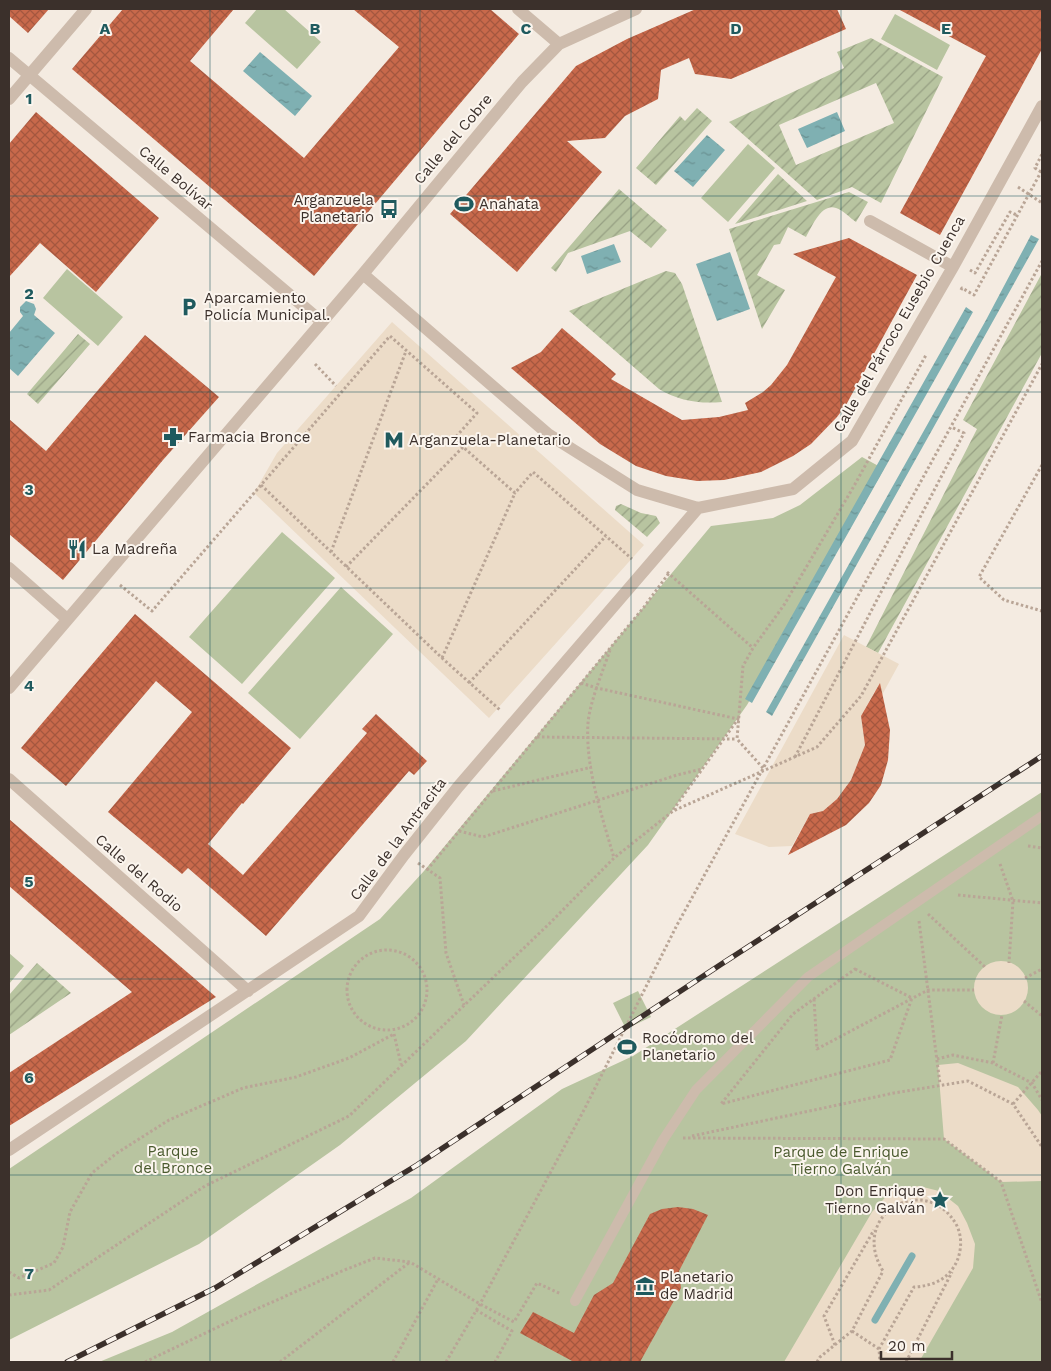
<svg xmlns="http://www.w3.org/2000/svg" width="1051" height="1371" font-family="'Work Sans',sans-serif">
	<defs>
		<pattern id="garden-furrows" width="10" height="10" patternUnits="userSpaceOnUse" patternTransform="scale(1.25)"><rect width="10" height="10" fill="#b8c4a0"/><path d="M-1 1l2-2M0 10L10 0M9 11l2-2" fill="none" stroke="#97a083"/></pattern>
		<pattern id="water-ripples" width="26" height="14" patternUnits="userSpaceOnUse" patternTransform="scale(1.25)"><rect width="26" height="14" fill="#7fb0b2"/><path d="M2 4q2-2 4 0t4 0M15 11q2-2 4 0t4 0" fill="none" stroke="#699091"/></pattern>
		<pattern id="building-cross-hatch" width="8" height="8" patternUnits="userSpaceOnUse" patternTransform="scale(1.25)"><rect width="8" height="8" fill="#c8694b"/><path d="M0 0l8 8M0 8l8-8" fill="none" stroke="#a4573f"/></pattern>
	</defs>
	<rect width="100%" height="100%" fill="#f4ebe1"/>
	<path fill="#b8c4a0" d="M257,9h27l37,33 -24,27 -52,-46z
		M895,14l55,31 -13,25 -56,-31z
		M748,144l27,24 -47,54 -27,-24z
		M67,269l56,48 -25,29 -55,-48z
		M862,457l22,12 -137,236 -99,140 -182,196 -126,104 -141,99 -190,96v-171l371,-250 44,-48 287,-345 62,-8 27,-13z
		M282,532l53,46 -93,106 -53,-47z
		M341,587l52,47 -93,105 -52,-46z
		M1042,792v570h-943l73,-30 239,-134 151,-109 71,-33z
		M9,953l15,13 -15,18z
		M638,991l13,26 -25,12 -13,-26z"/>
	<path fill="url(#garden-furrows)" fill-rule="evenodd" d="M871,38l72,39 -62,126 -29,-16 -35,13 -88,-78 115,-54 -7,-16zM876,83l18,40 -98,42 -17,-40z
		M697,108l15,13 -56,64 -20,-17 44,-52 5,5z
		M778,174l29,27 -72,23z
		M619,189l48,41 -16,18 -21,-17 -62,22 -12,19 -5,-4z
		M849,192l19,10 -12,20c-6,-4 -13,-12 -20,-14 -15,-5 -24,19 -30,29l-18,-10 -8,17 -6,1 -17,30 28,15 -23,39 -33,-100z
		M666,271l9,2 7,11 40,118c-23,2 -43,-1 -63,-13l-90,-78z
		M1042,273v80l-164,300 -12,-6 111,-218 -14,-9z
		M78,334l12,10 -52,60 -11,-10z
		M621,504l20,9 15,3 4,7 -13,14 -32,-27 1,-4z
		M37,963l34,30 -62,42v-40z"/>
	<path fill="#ecdcc8" d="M392,322l252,223 -155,173 -235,-225 23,-40z
		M844,635l55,29 -17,31 -7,-4 -14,25 4,29 -14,35 -14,19 -14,12 -13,3 -18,32 -23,1 -34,-13z
		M974 988a27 27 0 1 1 54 0a27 27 0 1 1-54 0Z
		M958,1063l60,24 20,23 4,6v65l-41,1 -57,-43 -6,-74z
		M919,1186l20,5 19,15 9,17 8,21 -2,24 -54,94h-135l88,-150 20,-22z"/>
	<path fill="url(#water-ripples)" d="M260,52l52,44 -17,20 -52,-45z
		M837,112l8,19 -38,17 -9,-19z
		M707,135l18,15 -32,37 -19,-16z
		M1031,235l8,4 -267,477 -6,-4 220,-392z
		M614,244l7,18 -34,12 -6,-18z
		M730,252l20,57 -33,12 -21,-57z
		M26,301l8,3 2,5 -2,6 21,18 -37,43 -9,-8v-35l14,-17 -3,-4v-5z
		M966,307l7,5 -221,391 -7,-4z"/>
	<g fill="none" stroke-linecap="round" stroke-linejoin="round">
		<path stroke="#7fb0b2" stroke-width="7" d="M875,1320l37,-64"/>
	</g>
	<path fill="url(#building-cross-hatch)" d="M9,9h40l-21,24 -19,-17z
		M123,9h111l-44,52 114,97 95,-111 -46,-38h137l29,25 -205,242 -242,-207z
		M696,9h141l9,20 -115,50 -36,-5 -6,-16 -28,12 -3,29 -33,17 -20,22 -38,3 35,31 -85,100 -67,-58 126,-148 51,-27z
		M898,9h144v40l-102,186 -40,-22 86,-157z
		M36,112l123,106 -63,74 -56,-49 -31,34v-133z
		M849,238l68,37 -71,130 -9,12 -26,27 -18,12 -32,16 -37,8 -27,1 -31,-5 -30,-10 -36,-22 -89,-76 30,-16 21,-24 54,46 -5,5 71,41 37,-3 29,-7 -3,-7 18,-11 8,-7 16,-20 49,-88 -43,-23z
		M145,335l74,62 -56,63 -100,120 -54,-46v-115l37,32z
		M135,614l156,134 -48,56 -1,-1 -34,41 35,31 124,-142 -5,-4 14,-15 51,47 -13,14 -5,-4 -143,165 -78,-68 -6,6 -74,-62 84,-100 -36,-31 -90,105 -45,-38z
		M880,683l10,47 -2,30 -7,25 -12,18 -23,22 -58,30 22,-41 13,-3 14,-12 14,-19 14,-35 -4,-29z
		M9,819l207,178 -207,129v-53l123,-81 -123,-106z
		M678,1207l15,2 15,6 -29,56 2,17 -41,74h-66l-54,-29 13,-21 41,21 20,-38 19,-12 37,-69 12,-5z"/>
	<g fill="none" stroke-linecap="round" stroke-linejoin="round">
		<path stroke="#b9a596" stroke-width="3" stroke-dasharray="2.5 2.5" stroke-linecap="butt" d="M1041,172l-6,-4 7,-14
			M1018,187l24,16
			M970,270l5,3 35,-61 7,3
			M961,290l1,-2 12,7 68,-125
			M315,364l21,22
			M1042,465l-63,112 25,23 38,11
			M261,485l181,173 58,52
			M331,552l75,-201
			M346,567l117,-120
			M667,572l86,76
			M120,585l32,26 238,-275 87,77 -23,26 61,54 18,-21 99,87
			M610,650c-7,21 -20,51 -22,73 -3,44 14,93 26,135
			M442,658l73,-165
			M469,683l137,-147
			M581,683l16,5 141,31 -65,91
			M537,737l200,2
			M795,757l169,-324 -13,-6
			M763,768l-26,-29 6,-73 10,-18 31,-43 70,-119 72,-131
			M493,791l99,-24
			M459,831l24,6 194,-62 25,-6
			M1028,846l14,2
			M418,863l22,15 6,75 18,52
			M1000,864l13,37 -4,62
			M427,870l217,-263 25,-34
			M958,895l84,8
			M928,914l57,53
			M919,921l21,163
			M347 990a40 40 0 1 1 80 0a40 40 0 1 1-80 0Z
			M855,969l57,29 -22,62 -169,44 72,-90z
			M1025,978l17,-9
			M814,999l3,50 111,-59h46
			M1024,1001l18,15
			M394,1034l7,30
			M937,1059l16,-4 40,8 39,20 10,17
			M993,1063l9,-48
			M1013,1104l29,-33
			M692,1136l202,-43 74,-12 45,23 29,43
			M683,1138l261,1 57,43 41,121
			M9,1272l10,6 35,-15 9,-16 7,-35 22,-39 25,-20 52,-33 74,-32 53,-11 53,-19 45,-24
			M9,1295l40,-5 156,-104 144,-70 202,-194 63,-64 59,-47 144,-64 44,-51 181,-332
			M476,1310l36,21 -17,31
			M852,1331l27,18 1,13
			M835,1345l-11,-29 50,-86
			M145,1362l96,-46 101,-45 33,-13 35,4 70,42 34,18 23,-39 24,11
			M280,1362l130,-100
			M393,1362l45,-83
			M446,1362l34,-58 105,-196 92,-183 365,-664
			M817,1362l3,-5 32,-26 31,-60c-35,-57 42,-100 73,-47 6,11 6,25 1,37 -8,18 -24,25 -43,26l-35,62
			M906,1362l46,-90"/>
		<path stroke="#cdbbac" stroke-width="10" d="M575,1301l88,-161 33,-50 112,-113 234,-161"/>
		<path stroke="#cdbbac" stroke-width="12" d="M518,9l41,35
			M9,58l313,264
			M9,99l77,-90
			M870,221l83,46
			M363,274l185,160 89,56 61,18 95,-19 59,-48 101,-174 89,-161
			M9,568l58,51
			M9,688l354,-414 159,-192 37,-38 77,-35
			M9,779l239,212
			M9,1150l350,-234 45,-61 54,-68 240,-279"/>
		<g stroke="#3b302b" stroke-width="5.5">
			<path id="rail" d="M67,1362l148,-74 202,-123 303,-200 322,-209"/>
		</g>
		<use href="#rail" stroke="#fbf5ee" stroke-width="4" stroke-dasharray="11" stroke-linecap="butt"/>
	</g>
	<path fill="none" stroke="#1f5a5e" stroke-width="1" stroke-opacity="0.55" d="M210,9v1353M420,9v1353M631,9v1353M841,9v1353M9,196h1033M9,392h1033M9,588h1033M9,783h1033M9,979h1033M9,1175h1033"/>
	<defs>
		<g id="stadium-bare" transform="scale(1.5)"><path d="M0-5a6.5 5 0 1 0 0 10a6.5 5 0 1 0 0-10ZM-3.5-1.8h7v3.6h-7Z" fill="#1f5a5e" stroke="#fbf5ee" stroke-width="2.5" paint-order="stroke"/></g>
		<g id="bus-bare" transform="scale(1.5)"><path d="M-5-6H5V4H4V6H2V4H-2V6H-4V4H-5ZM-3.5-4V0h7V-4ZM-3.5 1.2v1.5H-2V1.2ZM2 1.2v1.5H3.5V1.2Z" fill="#1f5a5e" stroke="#fbf5ee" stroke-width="2.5" paint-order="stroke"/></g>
		<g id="parking-bare" transform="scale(1.5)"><path d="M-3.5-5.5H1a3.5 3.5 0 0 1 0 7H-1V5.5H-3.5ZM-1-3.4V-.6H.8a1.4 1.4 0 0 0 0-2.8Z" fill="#1f5a5e" stroke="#fbf5ee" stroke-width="2.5" paint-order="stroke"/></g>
		<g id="pharmacy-bare" transform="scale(1.5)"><path d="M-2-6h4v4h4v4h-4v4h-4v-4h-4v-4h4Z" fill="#1f5a5e" stroke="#fbf5ee" stroke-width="2.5" paint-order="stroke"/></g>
		<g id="metro-bare" transform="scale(1.5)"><path d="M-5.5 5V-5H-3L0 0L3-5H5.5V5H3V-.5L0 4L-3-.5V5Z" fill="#1f5a5e" stroke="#fbf5ee" stroke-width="2.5" paint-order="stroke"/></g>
		<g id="restaurant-bare" transform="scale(1.5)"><path d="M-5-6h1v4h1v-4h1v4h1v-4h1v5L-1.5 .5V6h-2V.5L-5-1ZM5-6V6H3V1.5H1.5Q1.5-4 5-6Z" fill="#1f5a5e" stroke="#fbf5ee" stroke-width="2.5" paint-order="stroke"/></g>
		<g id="sight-bare" transform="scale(1.5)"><path d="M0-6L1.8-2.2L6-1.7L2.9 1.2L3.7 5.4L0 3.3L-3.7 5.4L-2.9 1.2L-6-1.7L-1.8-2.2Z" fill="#1f5a5e" stroke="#fbf5ee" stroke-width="2.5" paint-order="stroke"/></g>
		<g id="museum-bare" transform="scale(1.5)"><path d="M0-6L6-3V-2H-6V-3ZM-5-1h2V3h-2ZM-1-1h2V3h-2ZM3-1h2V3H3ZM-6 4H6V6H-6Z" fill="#1f5a5e" stroke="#fbf5ee" stroke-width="2.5" paint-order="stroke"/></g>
	</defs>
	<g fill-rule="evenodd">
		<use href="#stadium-bare" x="464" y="204"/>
		<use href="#bus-bare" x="389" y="209"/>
		<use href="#parking-bare" x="189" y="307"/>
		<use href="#pharmacy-bare" x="173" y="437"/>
		<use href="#metro-bare" x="394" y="440"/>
		<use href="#restaurant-bare" x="77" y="549"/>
		<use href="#stadium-bare" x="627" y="1047"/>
		<use href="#sight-bare" x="940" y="1200"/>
		<use href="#museum-bare" x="645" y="1286"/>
	</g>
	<g text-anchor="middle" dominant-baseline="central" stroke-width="4" stroke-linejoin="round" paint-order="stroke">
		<g font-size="15" fill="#3b302b" stroke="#fbf5ee">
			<text transform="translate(453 139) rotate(-50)">Calle del Cobre</text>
			<text transform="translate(176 178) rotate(40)">Calle Bolívar</text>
			<text transform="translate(899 324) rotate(-60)">Calle del Párroco Eusebio Cuenca</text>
			<text transform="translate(398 839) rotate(-53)">Calle de la Antracita</text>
			<text transform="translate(139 873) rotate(41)">Calle del Rodio</text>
		</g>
		<g font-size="15" fill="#3b302b" stroke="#fbf5ee" text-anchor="start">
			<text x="374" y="200" text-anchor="end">Arganzuela<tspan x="374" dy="17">Planetario</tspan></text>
			<text x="479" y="204">Anahata</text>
			<text x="204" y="298">Aparcamiento<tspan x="204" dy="17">Policía Municipal.</tspan></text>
			<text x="188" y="437">Farmacia Bronce</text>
			<text x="409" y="440">Arganzuela-Planetario</text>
			<text x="92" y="549">La Madreña</text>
			<text x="642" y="1038">Rocódromo del<tspan x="642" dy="17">Planetario</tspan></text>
			<text x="925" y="1191" text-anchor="end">Don Enrique<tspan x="925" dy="17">Tierno Galván</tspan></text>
			<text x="660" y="1277">Planetario<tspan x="660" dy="17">de Madrid</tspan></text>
		</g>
		<g font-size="15" fill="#4a5a2e" stroke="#fbf5ee">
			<text x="173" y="1151">Parque<tspan x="173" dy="17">del Bronce</tspan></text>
			<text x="841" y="1152">Parque de Enrique<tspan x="841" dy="17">Tierno Galván</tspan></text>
		</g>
	</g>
	<g font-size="16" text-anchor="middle" font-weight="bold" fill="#1f5a5e" stroke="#fbf5ee" stroke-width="4" stroke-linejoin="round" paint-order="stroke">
		<text x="105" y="34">A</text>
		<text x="315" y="34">B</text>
		<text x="526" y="34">C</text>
		<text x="736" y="34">D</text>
		<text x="946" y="34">E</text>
		<text x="29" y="104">1</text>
		<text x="29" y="299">2</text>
		<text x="29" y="495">3</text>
		<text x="29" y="691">4</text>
		<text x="29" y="887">5</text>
		<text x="29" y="1083">6</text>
		<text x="29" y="1279">7</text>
	</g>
	<rect width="1051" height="1371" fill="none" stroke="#3b302b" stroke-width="20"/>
	<path d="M881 1351v8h71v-8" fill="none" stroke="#3b302b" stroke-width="2.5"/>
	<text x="888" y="1351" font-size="15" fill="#3b302b" stroke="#fbf5ee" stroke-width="4" paint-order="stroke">20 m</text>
</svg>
